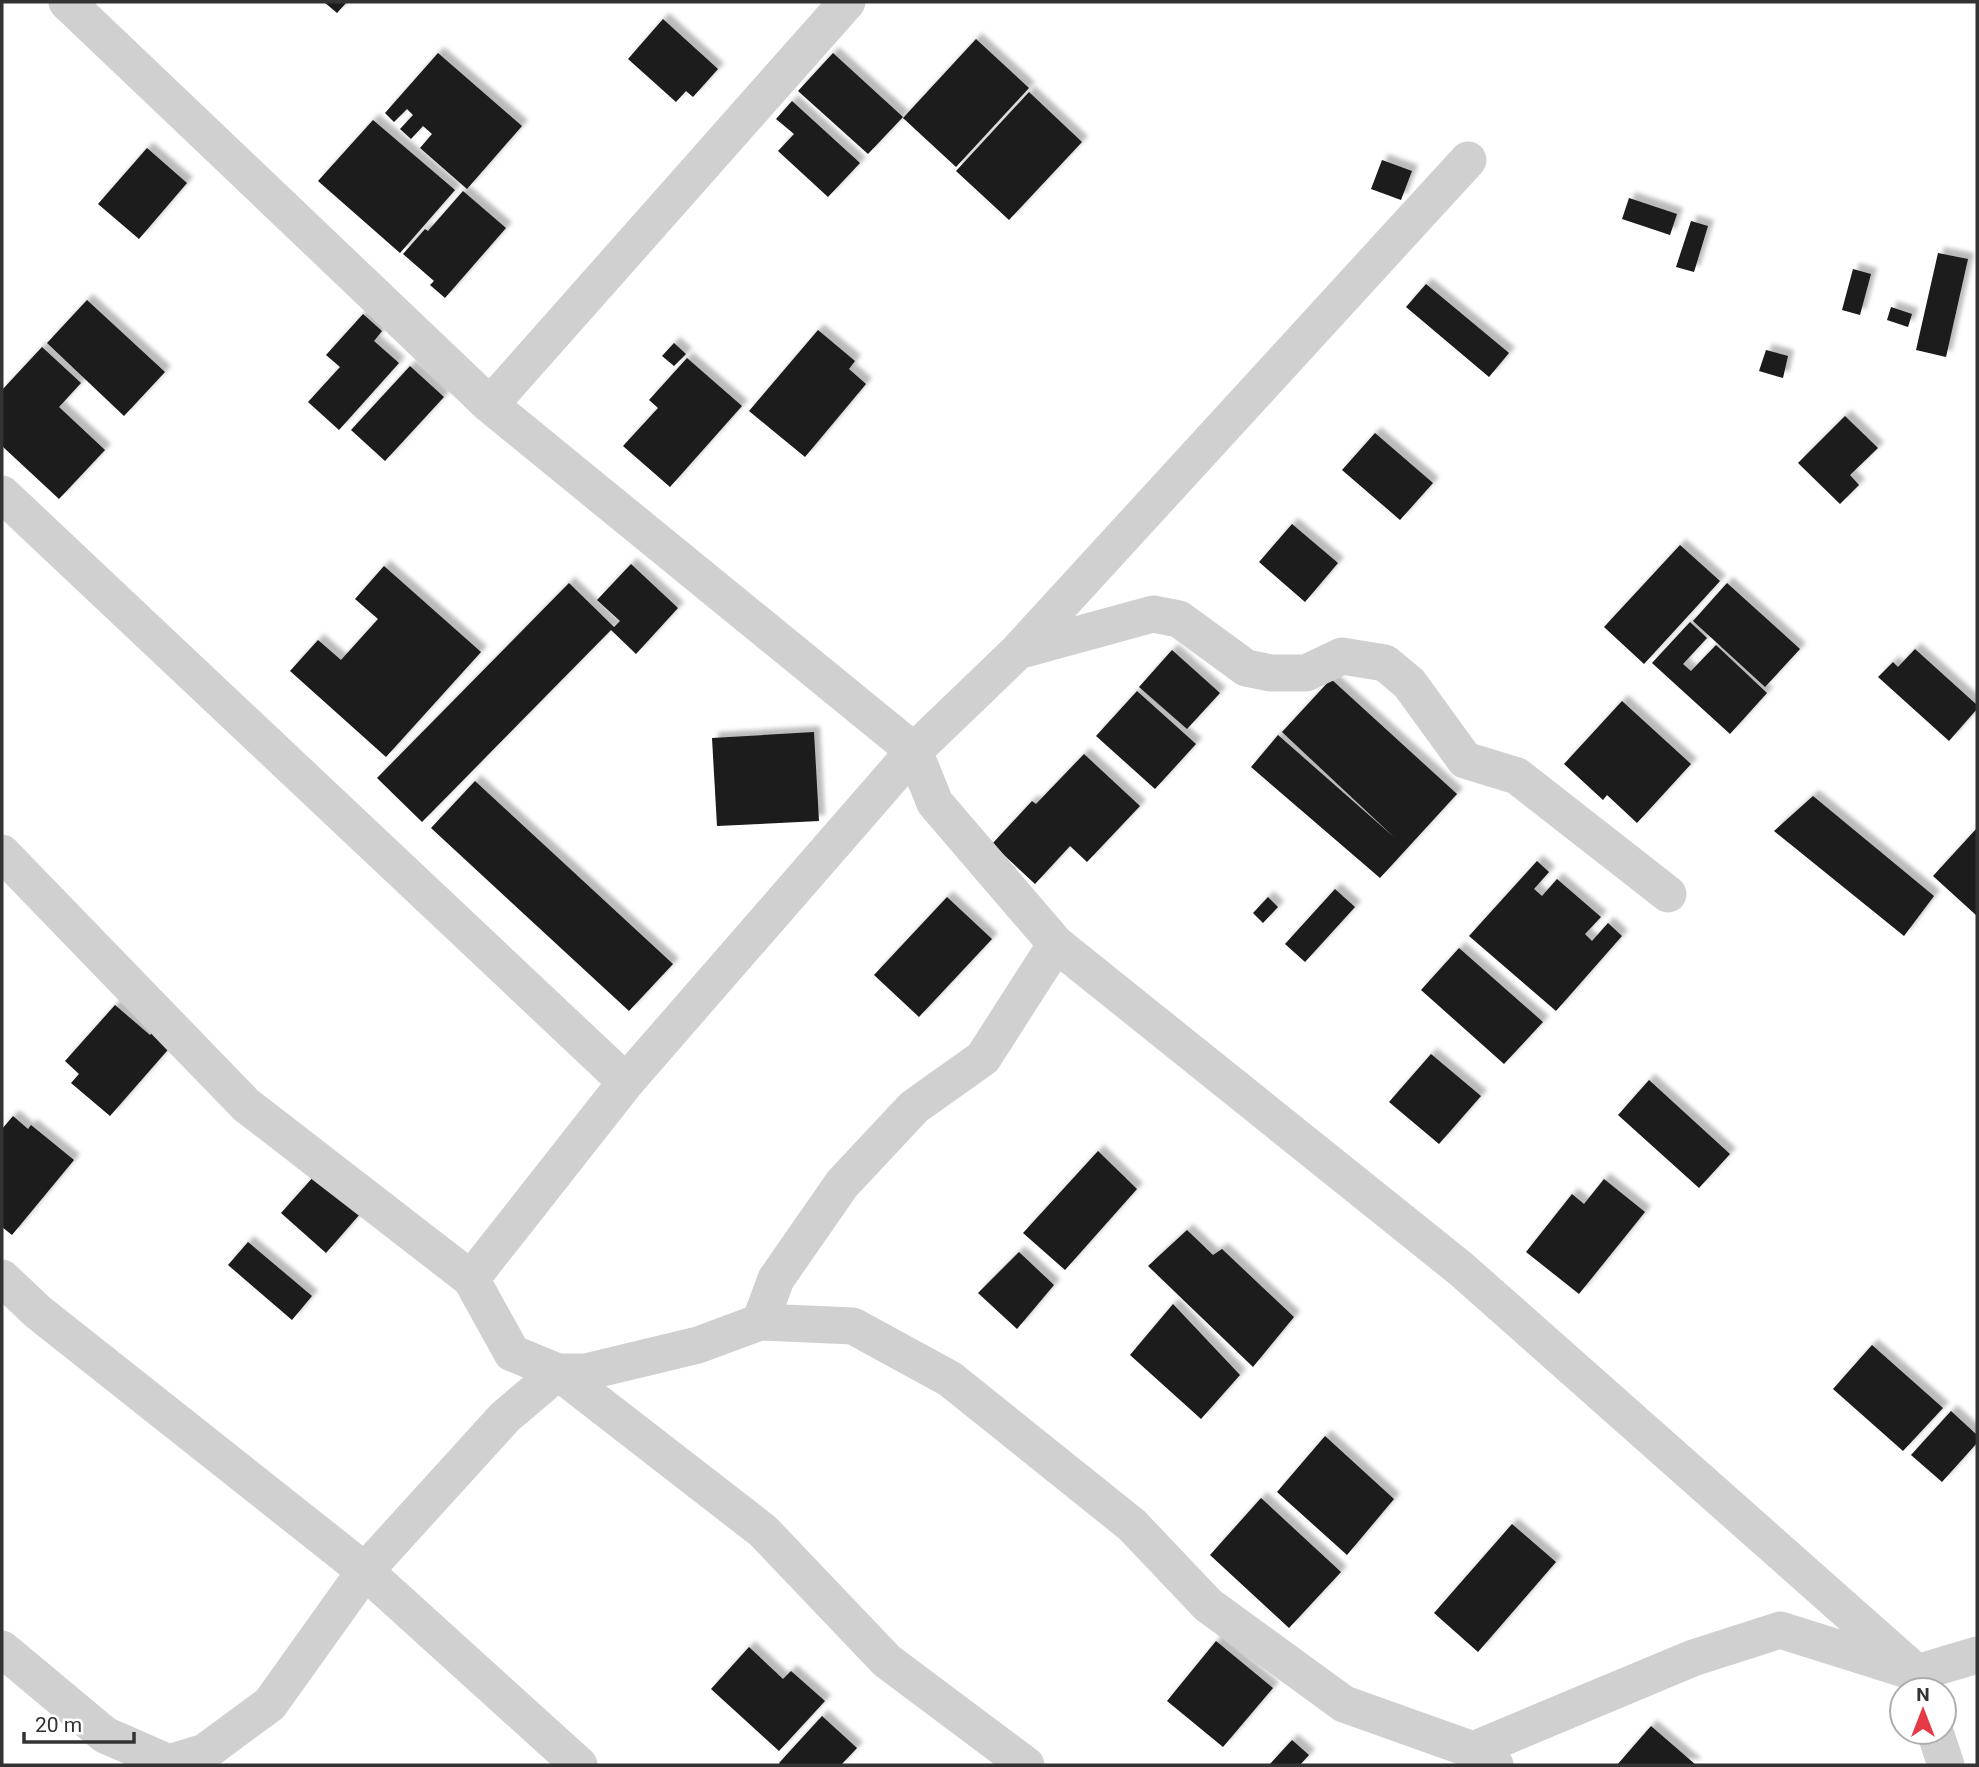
<svg xmlns="http://www.w3.org/2000/svg" width="1979" height="1767" font-family="Roboto,sans-serif">
	<defs>
		<filter id="shadow"><feDropShadow dx="6" dy="-6" stdDeviation="2" flood-color="#0004"/></filter>
	</defs>
	<rect width="100%" height="100%" fill="#fff"/>
	<path fill="#1a1a1a" filter="url(#shadow)" d="M324,2h23l-10,11z
		M663,19l55,50 -25,28 -7,-6 -10,11 -48,-43z
		M976,39l53,49 -73,79 -53,-49z
		M438,53l84,73 -55,63 -47,-41 12,-14 -9,-8 -12,13 -11,-10 13,-14 -6,-6 -13,13 -9,-9z
		M833,53l70,64 -35,37 -70,-63z
		M1029,92l53,50 -73,78 -53,-49z
		M792,101l68,62 -32,34 -50,-46 16,-17 -18,-15z
		M373,120l82,70 -55,63 -82,-72z
		M147,148l40,35 -48,56 -41,-35z
		M1382,160l30,11 -11,29 -30,-11z
		M463,191l43,37 -61,70 -15,-13 4,-4 -31,-27 22,-25 3,2z
		M1629,198l48,16 -7,21 -48,-16z
		M1691,221l17,5 -14,46 -18,-5z
		M1938,253l30,6 -22,98 -30,-7z
		M1853,269l18,5 -11,41 -18,-5z
		M1426,284l83,69 -20,24 -83,-70z
		M87,300l78,72 -41,44 -77,-73z
		M1891,307l21,7 -4,13 -21,-7z
		M363,314l19,17 -8,10 25,22 -60,67 -31,-28 32,-35 -14,-12z
		M818,330l37,31 -6,8 17,15 -61,73 -56,-46z
		M674,343l12,11 -12,12 -12,-10z
		M42,347l39,36 -22,24 46,43 -46,49 -57,-53v-56z
		M1766,350l22,6 -5,22 -24,-7z
		M687,358l55,48 -72,81 -47,-41 35,-38 -9,-8z
		M410,366l34,31 -59,64 -34,-31z
		M1845,416l33,32 -28,27 9,10 -19,19 -42,-41z
		M1375,433l58,50 -33,37 -58,-50z
		M1292,524l46,39 -33,39 -46,-40z
		M1680,545l40,36 -76,83 -40,-37z
		M631,564l47,44 -42,46 -25,-24 -189,192 -45,-44 192,-195 45,44 6,-6 -23,-21z
		M384,566l97,86 -95,105 -96,-86 28,-31 23,20 37,-41 -23,-20z
		M1727,583l73,66 -35,38 -72,-66z
		M1690,622l17,16 -24,26 8,7 25,-26 51,48 -37,41 -78,-71z
		M1915,649l62,56v4l-28,32 -71,-64 15,-15 5,5z
		M1172,650l48,43 -33,36 -48,-42z
		M1331,679l126,115 -77,84 -129,-111 27,-32 117,103 -113,-106z
		M1137,691l59,53 -41,45 -59,-53z
		M1622,701l69,63 -54,59 -30,-28 -4,5 -39,-36z
		M814,732l5,89 -102,5 -5,-88z
		M1084,754l56,52 -53,56 -17,-16 -35,38 -43,-40 40,-43 4,3z
		M475,781l198,183 -44,47 -198,-183z
		M1813,796l121,100 -30,40 -130,-105z
		M1977,828v88l-44,-40z
		M1537,861l12,11 -15,17 8,7 15,-17 44,38 -16,17 7,7 16,-18 14,13 -66,75 -87,-75z
		M1335,889l20,18 -50,55 -20,-18z
		M947,897l45,42 -73,78 -45,-42z
		M1268,897l10,10 -15,16 -10,-10z
		M1459,948l84,74 -39,42 -83,-74z
		M115,1005l35,30 6,-6 17,15 -63,72 -39,-33 8,-9 -14,-13z
		M1431,1054l50,42 -42,48 -50,-42z
		M1649,1080l81,74 -31,34 -81,-73z
		M13,1116l15,13 3,-4 43,35 -62,75 -10,-8v-98z
		M1098,1151l39,38 -72,81 -42,-37z
		M315,1175l45,39 -34,39 -45,-40z
		M1604,1179l41,33 -66,82 -53,-42 46,-58 12,10z
		M1187,1230l26,25 9,-6 72,68 -41,50 -105,-101z
		M248,1242l64,54 -20,24 -64,-55z
		M1019,1252l35,33 -37,44 -39,-36z
		M1173,1304l67,71 -39,44 -71,-64z
		M1872,1345l71,63 -40,43 -70,-62z
		M1951,1411l26,24v8l-35,39 -31,-27z
		M1325,1436l69,63 -47,56 -70,-63z
		M1261,1498l80,74 -52,56 -79,-73z
		M1512,1524l44,38 -78,90 -44,-39z
		M1216,1641l57,47 -50,59 -56,-46z
		M749,1647l34,32 8,-8 34,30 -46,50 -68,-62z
		M822,1716l35,32 -16,17h-60l-2,-2z
		M1651,1726l45,39h-79z
		M1292,1740l17,15 -9,10h-31z"/>
	<g fill="none" stroke-linecap="round" stroke-linejoin="round">
		<path stroke="#d0d0d0" stroke-width="37" d="M67,2l423,403 424,346 21,52 121,141 405,325 456,404 5,17
			M490,405l357,-403
			M2,494l624,588
			M1018,651l135,-37 26,5 67,49 25,5h35l36,-17 43,7 24,20 56,77 52,16 151,118
			M2,853l244,252 225,174 41,74 46,19 205,159 124,130 139,104
			M2,1278l36,34 327,259 214,194
			M471,1279l155,-197 288,-331 104,-100 450,-491
			M760,1322l16,-43 66,-95 72,-77 69,-49 73,-114
			M2,1649l103,86 64,28 36,-11 65,-48 95,-133 140,-154 53,-45h28l112,-27 62,-23 93,4 97,53 182,146 76,80 136,99 129,46 22,15
			M1935,1732l11,33
			M1473,1750l220,-92 87,-28 137,43 60,-18"/>
	</g>
	<rect width="1979" height="1767" fill="none" stroke="#333333" stroke-width="7"/>
	<g transform="translate(1923 1711)"><circle r="33" fill="#ffffff" stroke="#adadad" stroke-width="2"/>
	<path d="M0-5L12 26L0 18L-12 26Z" fill="#e63946"/>
	<text y="-10" font-size="19" font-weight="bold" text-anchor="middle" fill="#333333">N</text>
	</g>
	<path d="M24 1732v10h110v-10" fill="none" stroke="#333333" stroke-width="3.5"/>
	<text x="35" y="1732" font-size="21" fill="#333333" stroke="#ffffff" stroke-width="5" paint-order="stroke">20 m</text>
</svg>
